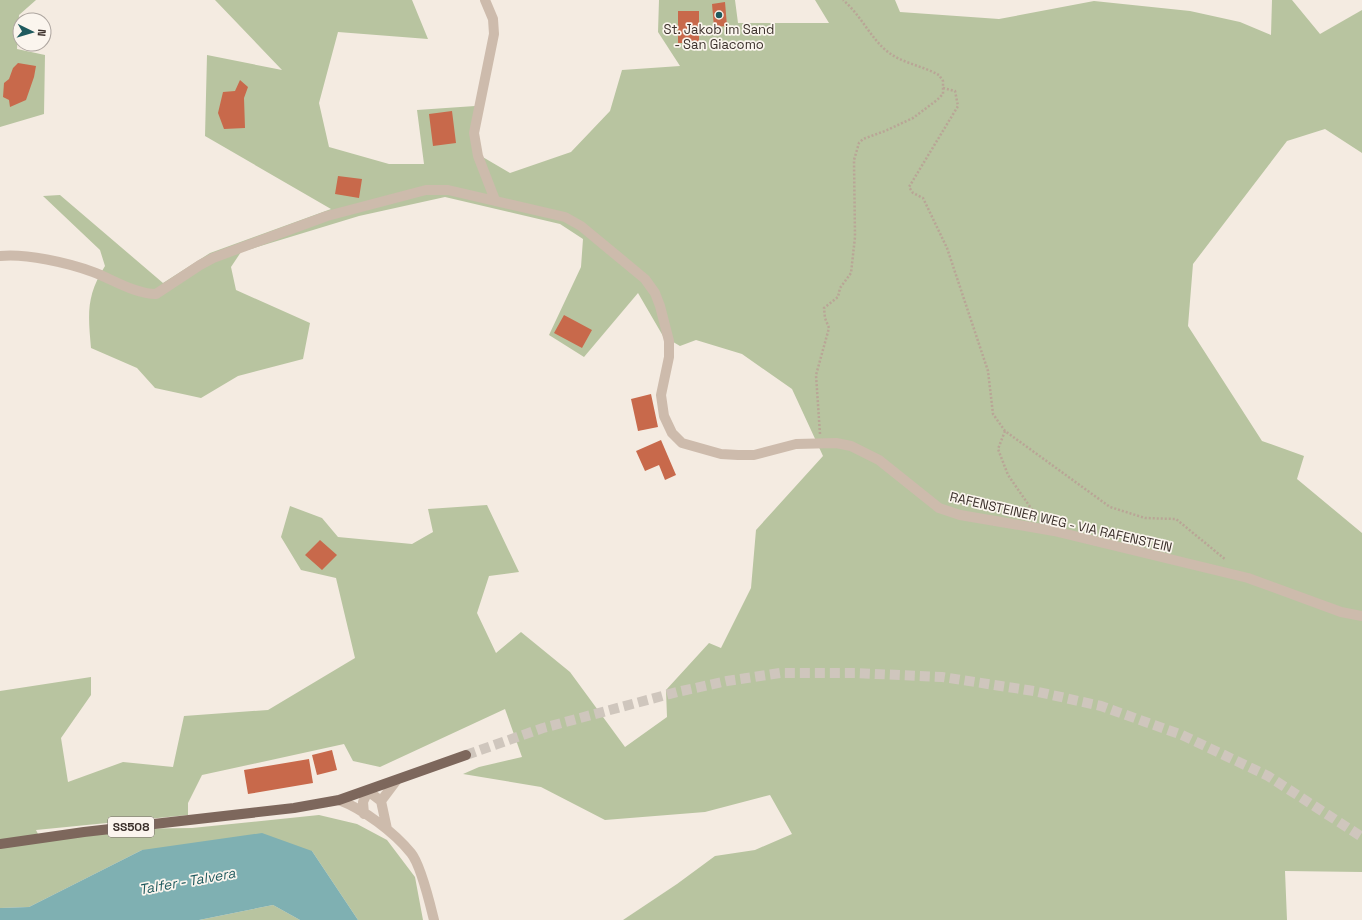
<svg xmlns="http://www.w3.org/2000/svg" width="1362" height="920" font-family="'Space Grotesk',sans-serif">
	<rect width="100%" height="100%" fill="#f4ebe1"/>
	<path fill="#b8c4a0" d="M0,0h36l-17,15 -2,34 28,6 -1,59 -44,13z
		M215,0h197l16,39 -90,-7 -19,71 10,44 60,17h35l-7,-54 58,-4 6,50 29,17 61,-21 39,-41 12,-41 58,-4 -22,-34 1,-32h76l3,23h91l-14,-23h80l5,12 99,7 95,-18 96,10 50,11 31,13 1,-35h20l28,34 42,-24v143l-37,-24 -38,12 -94,123 -5,62 74,115 42,15 -7,23 65,54v339l-77,-1 2,49h-664l54,-36 38,-28 40,-6 37,-16 -22,-39 -65,17 -100,8 -64,-33 -78,-13 16,-7 43,-10 -17,-48 -125,58 -27,-6 -9,-17 -142,31 -14,28v12l-152,15 4,8 74,-9 78,-1 127,-13 38,9 30,16 28,37 8,43h-65l-46,-69 -170,-1 -113,57 -29,1v-217l91,-14v18l-30,43 7,44 55,-20 50,5 11,-51 84,-6 87,-52 -19,-80 -35,-8 -20,-33 9,-31 32,12 16,19 74,7 21,-12 -5,-23 59,-4 32,67 -30,4 -12,37 19,40 25,-21 49,40 55,75 42,-30 -1,-27 43,-47 12,5 30,-60 5,-58 67,-74 -31,-67 -50,-35 -46,-14 -16,6 -17,-10 -25,-43 -54,64 -35,-22 32,-68 2,-28 -23,-15 -115,-27 -86,19 -118,36 -10,15 5,23 74,33 -7,36 -65,17 -37,22 -46,-10 -18,-20 -46,-20c-3,-34 -5,-52 14,-82l-5,-16 -57,-54 17,-1 103,88 47,-30 121,-44 -126,-73 2,-81 75,15z
		M273,905l27,15h-101z"/>
	<path fill="#7fb0b2" d="M262,833l50,18 46,69h-58l-27,-15 -74,15h-199v-12l29,-1 113,-57z"/>
	<path fill="#c8694b" d="M725,2l2,24 -13,1 -2,-23z
		M678,11h21v32h-21z
		M18,63l18,3 -2,11 -8,23 -16,7 -1,-7 -6,-3 1,-14 5,-4 4,-11z
		M240,80l8,7 -4,11 1,30 -21,1 -6,-16 5,-21 12,-1z
		M452,111l4,32 -23,3 -4,-32z
		M338,176l24,3 -3,19 -24,-4z
		M564,315l28,15 -10,18 -28,-15z
		M651,394l7,33 -20,4 -7,-32z
		M661,440l15,35 -11,5 -6,-15 -14,6 -9,-20z
		M320,540l17,15 -15,15 -17,-15z
		M332,750l5,20 -20,5 -5,-20z
		M309,759l4,24 -65,11 -4,-24z"/>
	<g fill="none" stroke-linecap="round" stroke-linejoin="round">
		<path stroke="#cfc6bd" stroke-width="10" stroke-dasharray="10 5" stroke-linecap="butt" d="M466,755l77,-27 134,-36 50,-11 53,-8h75l87,4 92,14 67,15 81,29 86,41 94,61"/>
		<path stroke="#b9a596" stroke-width="2.5" stroke-dasharray="2 2" stroke-linecap="butt" d="M943,88l12,3 3,15 -49,81 4,6 10,5 24,50 41,123 5,43 12,17 105,76 35,11 31,1 50,41
			M1005,431l-7,18 10,26 27,39v3
			M820,434l-4,-59 13,-47 -4,-10 -1,-10 14,-11 2,-9 11,-15 4,-36 -1,-77 5,-17 4,-4 22,-8 28,-13 24,-18 6,-6v-13l-4,-6c-16,-9 -37,-12 -51,-23 -17,-13 -27,-37 -45,-52"/>
		<path stroke="#cdbbac" stroke-width="10" d="M485,0l8,19 1,15 -20,99 4,23 17,44
			M0,256c25,-3 69,7 93,16 19,7 42,22 63,22l44,-29 13,-7 114,-42 99,-26h22l117,27 16,9 64,53 10,14 5,13 9,35v16l-8,38 3,21 8,17 10,10 39,11 17,1h16l42,-11 40,-1 15,3 28,14 60,48 21,7 94,16 194,47 93,34 21,4
			M339,800c24,9 55,32 72,53 10,12 19,51 23,67
			M381,801l15,-20
			M364,814l-1,-12 5,-11 13,10 6,28"/>
		<path stroke="#7d675c" stroke-width="10" d="M0,844l84,-12 210,-24 45,-8 127,-45"/>
	</g>
	<circle fill="#1f5a5e" stroke="#fbf5ee" stroke-width="1.5" cx="719" cy="15" r="4"/>
	<g text-anchor="middle" dominant-baseline="central" stroke-width="3.5" stroke-linejoin="round" paint-order="stroke">
		<rect fill="#fbf5ee" stroke="#756b66" stroke-width="1" x="108" y="817" width="46" height="20" rx="3"/>
		<g font-size="12" font-weight="bold" fill="#3b302b">
			<text x="131" y="827">SS508</text>
		</g>
		<g font-size="13" fill="#3b302b" stroke="#fbf5ee">
			<text x="719" y="29">St. Jakob im Sand<tspan x="719" dy="15">- San Giacomo</tspan></text>
		</g>
		<g font-size="13" fill="#3b302b" stroke="#fbf5ee">
			<text transform="translate(1061 522) rotate(13)">RAFENSTEINER WEG - VIA RAFENSTEIN</text>
		</g>
		<g font-size="14" font-style="italic" fill="#1f5a5e" stroke="#fbf5ee">
			<text transform="translate(187 881) rotate(-10)">Talfer - Talvera</text>
		</g>
	</g>
	<g transform="translate(32 32) rotate(95)"><circle r="19" fill="#fbf5ee" stroke="#aea6a0"/>
	<path d="M0-3L7 15L0 10L-7 15Z" fill="#1f5a5e"/>
	<text y="-6" font-size="11" font-weight="bold" text-anchor="middle" fill="#3b302b">N</text>
	</g>
</svg>
